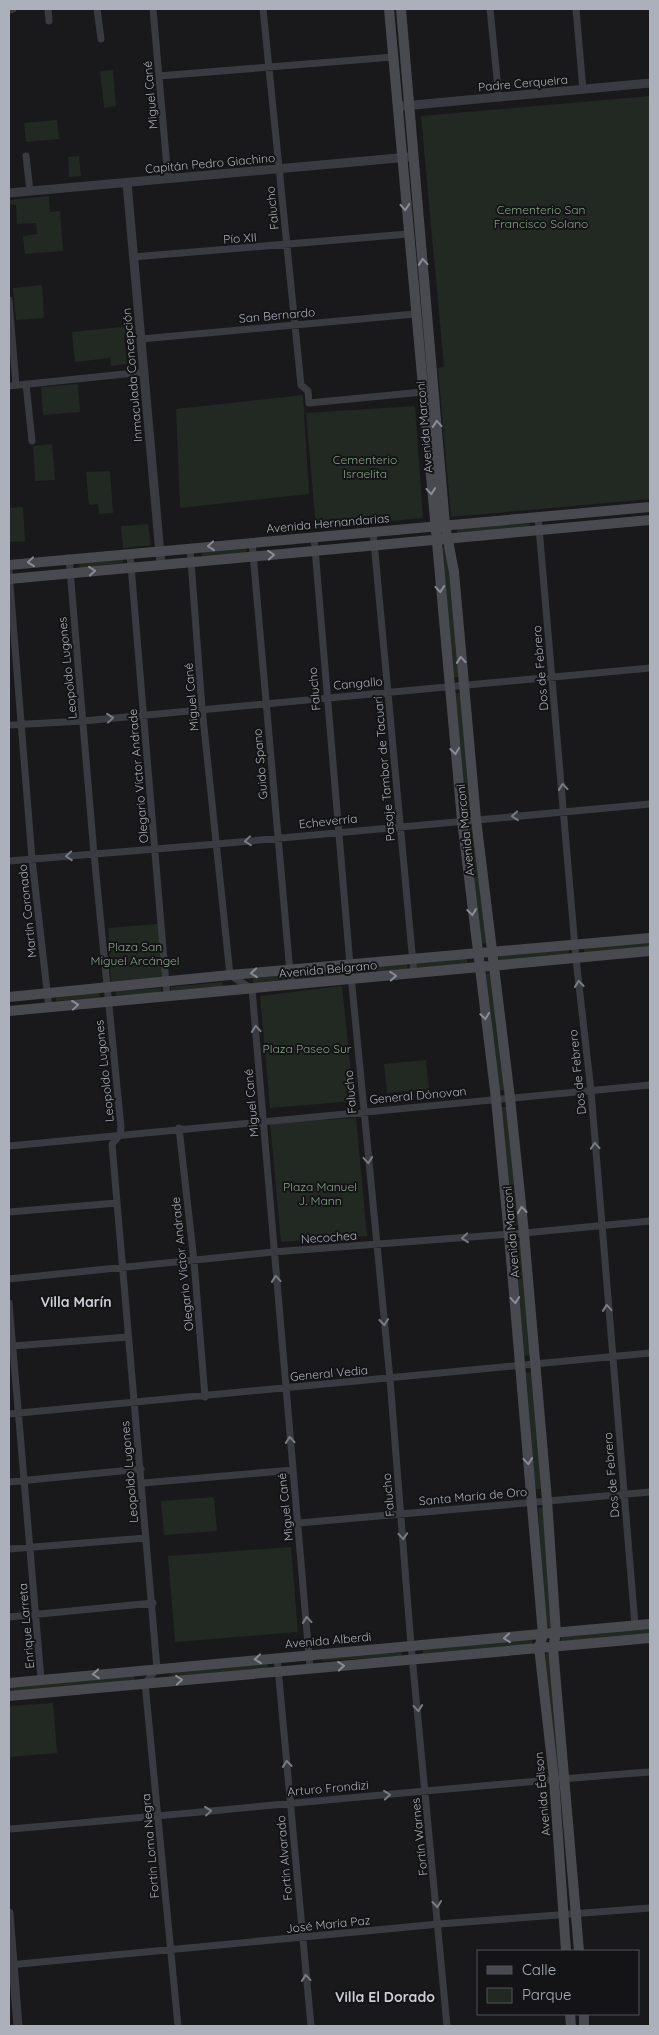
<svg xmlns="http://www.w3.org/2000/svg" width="659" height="2035" font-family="Quicksand,sans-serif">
	<rect width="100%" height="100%" fill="#19191b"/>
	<path fill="#212922" d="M113,70l3,36 -12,2 -4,-37z
		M650,96v403l-199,18 -13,-149 6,-1 -23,-251z
		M57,120l2,19 -33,3 -2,-19z
		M79,156l2,20 -12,1 -1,-20z
		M49,196l1,16 10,-1 3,40 -38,3 -2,-18 14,-2 -1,-11 -19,1 -1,-19 -7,-1v-4z
		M42,285l2,33 -28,2 -3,-32z
		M131,326l1,9 -8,1 3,28 -16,2 -1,-8 -35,4 -3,-30z
		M78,384l2,28 -37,3 -2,-28z
		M303,395l6,99 -129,14 -4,-99z
		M415,406l8,112 -107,10 -10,-115z
		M52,444l3,36 -20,1 -2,-35z
		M110,471l3,42 -14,1 -1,-10 -9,1 -3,-33z
		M23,507l2,34 -16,1v-34z
		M529,521l1,9 -73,5v-8z
		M148,524l3,21 -28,3 -2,-22z
		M447,547l12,130h-7l-13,-129z
		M246,549l1,5 -45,3v-5z
		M123,559v4l-43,5 -1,-5z
		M453,693h8l11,117h-7z
		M474,826l14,117 -7,1 -14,-117z
		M158,924l4,54 -51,4 -3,-54z
		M650,942v5l-66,6v-5z
		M569,949v6l-70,6 -1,-5z
		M467,958v6l-51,5 -1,-6z
		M407,964l1,6 -52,5v-7z
		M345,968l1,7 -52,4v-6z
		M492,973l14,117 -7,1 -14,-117z
		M286,975l1,6 -34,3v-6z
		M222,982l1,7 -52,4v-6z
		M342,986l12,115 -84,7 -10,-112z
		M161,988v5l-45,3v-5z
		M99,992l1,5 -44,4v-4z
		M426,1060l3,29 -42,4 -3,-29z
		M501,1107h6l11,118h-6z
		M356,1118l11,118 -86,6 -11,-119z
		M520,1241l11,114 -7,1 -11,-114z
		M533,1372l8,117h-6l-9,-116z
		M214,1497l3,34 -53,4 -3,-34z
		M538,1508h5l8,119h-5z
		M291,1547l7,85 -123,10 -7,-86z
		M650,1628v6l-89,9v-6z
		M532,1639v5l-109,10v-5z
		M401,1650l1,6 -80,5v-5z
		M548,1653l12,113 -3,1 -12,-113z
		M267,1663l1,5 -97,9v-5z
		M134,1676v4l-125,11v-5z
		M53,1703l4,50 -47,4 -1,-51z"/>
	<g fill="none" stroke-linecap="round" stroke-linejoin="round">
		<path stroke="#3a3b40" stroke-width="7" d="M48,9l1,12
			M97,9l4,30
			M153,9l15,170
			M263,9l38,376 7,6 1,12 114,-11
			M490,9l9,89
			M576,9l7,81
			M9,10l4,-1
			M159,76l234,-19
			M26,156l4,35
			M133,257l275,-23
			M9,300l7,85
			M141,339l274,-25
			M26,384l6,57
			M9,386l135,-14
			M538,516l38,443 15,132 44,534
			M373,531l41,443
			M314,537l36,428 40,414 21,266 36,381
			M252,542l39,442
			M190,548l12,160 28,267 22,14 58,679
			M130,554l37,442
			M69,558l25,296 27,273 -1,8 -8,9 45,525 -12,14 33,343
			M9,572l23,287 17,149
			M9,725l74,-4 567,-53
			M9,861l208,-17 433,-40
			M179,1128l15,133 11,136
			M9,1146l641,-61
			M9,1212l108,-9
			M9,1279l264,-27 251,-19 126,-12
			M9,1303l32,376
			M13,1346l115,-9
			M9,1414l641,-61
			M9,1482l132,-13
			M143,1483l150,-13
			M299,1523l351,-31
			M9,1549l137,-11
			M9,1617l144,-14
			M277,1657l34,369
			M9,1829c214,-18 427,-41 641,-57
			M9,1965l430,-41 211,-16"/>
		<path stroke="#3a3b40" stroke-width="9" d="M403,106l247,-23
			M127,183l34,382
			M9,193l400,-36
			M9,1913l9,113"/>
		<path stroke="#484a50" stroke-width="10" d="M389,9l73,811 34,279 13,136 34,400 -4,12 15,132 12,172
			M401,9l44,516 9,47 22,247 34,279 14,135 23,267 9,133 -3,15 26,303
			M9,565l641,-58
			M9,579l641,-59
			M9,997l221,-22 420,-37
			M9,1011l641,-60
			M9,1683l641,-59
			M9,1696l641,-58
			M570,2014l1,12
			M584,2014v12"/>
	</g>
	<defs><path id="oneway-chevron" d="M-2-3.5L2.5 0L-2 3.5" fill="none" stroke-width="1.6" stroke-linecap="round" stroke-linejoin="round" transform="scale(1.25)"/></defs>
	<g stroke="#898c95">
		<use href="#oneway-chevron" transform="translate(405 207) rotate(85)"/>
		<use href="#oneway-chevron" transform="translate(423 262) rotate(-95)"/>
		<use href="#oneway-chevron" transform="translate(437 424) rotate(-95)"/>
		<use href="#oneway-chevron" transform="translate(431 491) rotate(85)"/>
		<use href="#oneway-chevron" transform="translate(211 546) rotate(175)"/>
		<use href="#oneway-chevron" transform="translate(271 555) rotate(-5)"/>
		<use href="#oneway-chevron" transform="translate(31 562) rotate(174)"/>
		<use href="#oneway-chevron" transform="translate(92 571) rotate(-5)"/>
		<use href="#oneway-chevron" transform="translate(440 589) rotate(85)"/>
		<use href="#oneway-chevron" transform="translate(461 660) rotate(-95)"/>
		<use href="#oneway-chevron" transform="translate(455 751) rotate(84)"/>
		<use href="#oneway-chevron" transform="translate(472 912) rotate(83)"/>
		<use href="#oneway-chevron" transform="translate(254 973) rotate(175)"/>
		<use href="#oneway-chevron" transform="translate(393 976) rotate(-4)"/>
		<use href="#oneway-chevron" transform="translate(75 1005) rotate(-6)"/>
		<use href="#oneway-chevron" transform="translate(485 1016) rotate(82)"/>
		<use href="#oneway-chevron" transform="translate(522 1210) rotate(-96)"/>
		<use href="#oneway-chevron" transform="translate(515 1300) rotate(85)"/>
		<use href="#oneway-chevron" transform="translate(528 1461) rotate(85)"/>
		<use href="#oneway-chevron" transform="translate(507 1638) rotate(175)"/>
		<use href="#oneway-chevron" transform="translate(258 1659) rotate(174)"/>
		<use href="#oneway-chevron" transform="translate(341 1666) rotate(-5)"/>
		<use href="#oneway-chevron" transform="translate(96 1674) rotate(175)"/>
		<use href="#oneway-chevron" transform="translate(179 1680) rotate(-5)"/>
	</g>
	<g stroke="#797b83">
		<use href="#oneway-chevron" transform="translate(110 718) rotate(-6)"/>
		<use href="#oneway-chevron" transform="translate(563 787) rotate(-95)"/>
		<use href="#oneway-chevron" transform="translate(515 816) rotate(175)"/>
		<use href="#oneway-chevron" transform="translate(248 841) rotate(174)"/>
		<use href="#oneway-chevron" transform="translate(69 856) rotate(176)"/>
		<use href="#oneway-chevron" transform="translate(579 984) rotate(-96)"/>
		<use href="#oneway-chevron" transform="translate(256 1029) rotate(-95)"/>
		<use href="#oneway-chevron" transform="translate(595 1146) rotate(-94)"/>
		<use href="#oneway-chevron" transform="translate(368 1160) rotate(85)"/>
		<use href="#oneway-chevron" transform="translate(465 1238) rotate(175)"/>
		<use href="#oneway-chevron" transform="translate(276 1279) rotate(-95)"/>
		<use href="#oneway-chevron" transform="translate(607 1308) rotate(-95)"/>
		<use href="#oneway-chevron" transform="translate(384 1322) rotate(84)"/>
		<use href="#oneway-chevron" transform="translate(290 1440) rotate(-95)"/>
		<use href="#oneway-chevron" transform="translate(403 1536) rotate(86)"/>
		<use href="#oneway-chevron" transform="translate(307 1620) rotate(-95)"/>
		<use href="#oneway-chevron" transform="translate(418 1708) rotate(85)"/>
		<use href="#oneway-chevron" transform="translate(287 1764) rotate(-96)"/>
		<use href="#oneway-chevron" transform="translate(387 1795) rotate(-5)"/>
		<use href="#oneway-chevron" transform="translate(208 1811) rotate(-6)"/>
		<use href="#oneway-chevron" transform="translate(437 1904) rotate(84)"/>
		<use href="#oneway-chevron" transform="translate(306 1978) rotate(-95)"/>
	</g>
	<g text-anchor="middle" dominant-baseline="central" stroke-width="4" stroke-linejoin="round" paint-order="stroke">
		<g font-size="12" fill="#acb0ba" stroke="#141416">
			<text transform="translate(523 83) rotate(-5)">Padre Cerqueira</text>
			<text transform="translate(150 95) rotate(-95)">Miguel Cané</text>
			<text transform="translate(210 163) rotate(-5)">Capitán Pedro Giachino</text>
			<text transform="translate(272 208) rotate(-96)">Falucho</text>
			<text transform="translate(240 238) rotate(-4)">Pío XII</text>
			<text transform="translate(277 315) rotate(-5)">San Bernardo</text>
			<text transform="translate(132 375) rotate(-95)">Inmaculada Concepción</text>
			<text transform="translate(424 427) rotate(-95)">Avenida Marconi</text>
			<text transform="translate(328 523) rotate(-5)">Avenida Hernandarias</text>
			<text transform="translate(67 668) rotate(-96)">Leopoldo Lugones</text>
			<text transform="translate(540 668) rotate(-95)">Dos de Febrero</text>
			<text transform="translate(358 683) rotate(-5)">Cangallo</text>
			<text transform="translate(314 689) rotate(-95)">Falucho</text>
			<text transform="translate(191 697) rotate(-95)">Miguel Cané</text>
			<text transform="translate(260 764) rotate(-95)">Guido Spano</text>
			<text transform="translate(384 769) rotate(-95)">Pasaje Tambor de Tacuarí</text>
			<text transform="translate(138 776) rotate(-95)">Olegario Víctor Andrade</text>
			<text transform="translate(328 821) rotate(-6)">Echeverría</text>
			<text transform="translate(465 830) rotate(-96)">Avenida Marconi</text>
			<text transform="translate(27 911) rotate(-96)">Martín Coronado</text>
			<text transform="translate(328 969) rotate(-5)">Avenida Belgrano</text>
			<text transform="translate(104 1071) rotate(-96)">Leopoldo Lugones</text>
			<text transform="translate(577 1072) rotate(-96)">Dos de Febrero</text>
			<text transform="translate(350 1092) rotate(-95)">Falucho</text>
			<text transform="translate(418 1095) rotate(-5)">General Dónovan</text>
			<text transform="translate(251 1103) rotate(-95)">Miguel Cané</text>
			<text transform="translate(511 1232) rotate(-95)">Avenida Marconi</text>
			<text transform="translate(329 1237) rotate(-4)">Necochea</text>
			<text transform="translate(182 1264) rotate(-96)">Olegario Víctor Andrade</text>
			<text transform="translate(329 1373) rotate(-5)">General Vedia</text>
			<text transform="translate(129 1472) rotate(-95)">Leopoldo Lugones</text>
			<text transform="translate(611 1475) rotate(-95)">Dos de Febrero</text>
			<text transform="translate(388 1495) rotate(-95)">Falucho</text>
			<text transform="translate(473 1496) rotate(-5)">Santa María de Oro</text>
			<text transform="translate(285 1507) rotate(-96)">Miguel Cané</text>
			<text transform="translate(26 1626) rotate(-95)">Enrique Larreta</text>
			<text transform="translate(328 1640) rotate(-5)">Avenida Alberdi</text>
			<text transform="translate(328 1788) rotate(-5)">Arturo Frondizi</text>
			<text transform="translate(542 1794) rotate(-95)">Avenida Édison</text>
			<text transform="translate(419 1837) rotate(-96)">Fortín Warnes</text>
			<text transform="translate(150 1846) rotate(-95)">Fortín Loma Negra</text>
			<text transform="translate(284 1858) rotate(-95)">Fortín Alvarado</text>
			<text transform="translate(328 1924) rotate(-6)">José María Paz</text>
		</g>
		<g font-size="12" fill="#84a486" stroke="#141416">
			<text x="541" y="209">Cementerio San<tspan x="541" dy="14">Francisco Solano</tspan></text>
			<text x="365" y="459">Cementerio<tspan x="365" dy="14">Israelita</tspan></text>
			<text x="135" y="946">Plaza San<tspan x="135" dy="14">Miguel Arcángel</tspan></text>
			<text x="307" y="1048">Plaza Paseo Sur</text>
			<text x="320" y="1186">Plaza Manuel<tspan x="320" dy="14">J. Mann</tspan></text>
		</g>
		<g font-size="14" font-weight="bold" fill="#cdcfd6" stroke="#141416">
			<text x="76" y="1302">Villa Marín</text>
			<text x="385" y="1997">Villa El Dorado</text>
		</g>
	</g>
	<rect width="659" height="2035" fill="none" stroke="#acb0ba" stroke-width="20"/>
	<rect x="477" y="1950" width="162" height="65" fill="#141416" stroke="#515258"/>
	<rect x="487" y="1966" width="25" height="8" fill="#484a50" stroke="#515258"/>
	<text x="522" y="1975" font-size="15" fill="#acb0ba">Calle</text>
	<rect x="487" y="1988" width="25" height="15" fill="#212922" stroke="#515258"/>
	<text x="522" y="2000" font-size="15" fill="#acb0ba">Parque</text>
</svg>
